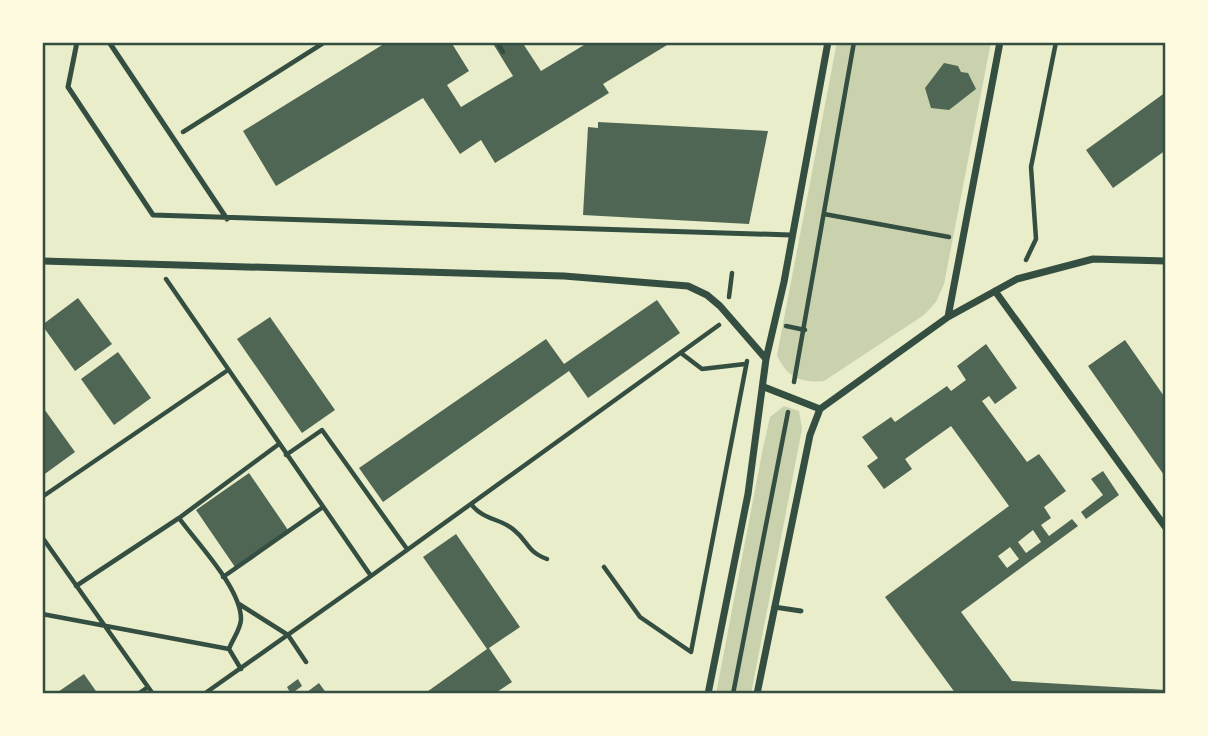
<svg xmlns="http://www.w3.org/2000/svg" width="1208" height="736" font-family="'Exo 2',sans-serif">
	<rect width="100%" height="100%" fill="#e9edc9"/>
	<path fill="#cad2ad" d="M837,42h154l-47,242 -8,18 -12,13 -100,66c-23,2 -37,-3 -47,-26z
		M784,406l15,5 3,18 -51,265h-35l47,-246 7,-31z"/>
	<path fill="#4f6655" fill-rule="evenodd" d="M387,42h64l18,29 -22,14 14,22 52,-31 -21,-34h30l19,29 48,-29h83l-69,42 6,9 -114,70 -14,-23 -21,14 -37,-56 -147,88 -33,-55z
		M944,63l14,3 3,6 7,1 8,16 -27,21 -18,-2 -6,-20z
		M1166,92v58l-53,38 -27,-38z
		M598,122l170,9 -19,93 -166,-9 5,-88 10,1z
		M78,298l34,46 -37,27 -33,-46z
		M657,300l23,33 -92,65 -19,-27 -186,131 -24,-34 187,-129 18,25z
		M270,317l65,93 -33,23 -65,-94z
		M1125,340l41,59v79l-78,-112z
		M986,344l31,44 -22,16 -6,-8 -7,5 45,61 12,-8 27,37 -22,16 7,11 -10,7 8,11 23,-17 6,7 -117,86 51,69 154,9v4h-210l-71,-97 124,-91 -58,-80 -46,33 7,10 -28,20 -17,-23 11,-8 -16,-21 29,-20 4,5 52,-36 4,5 15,-11 -9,-14zM1033,530l8,12 -15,11 -8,-11zM1010,547l9,12 -12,9 -9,-12z
		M118,352l33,46 -37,27 -33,-46z
		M42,406l33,46 -33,24z
		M1103,471l16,24 -33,24 -5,-7 22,-17 -12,-16z
		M249,473l39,57 -53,37 -39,-57z
		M456,534l64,93 -31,21 23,34 -18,12h-70l63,-45 -64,-92z
		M84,674l14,20h-43z
		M298,679l4,7 -11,8 -4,-7z
		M319,683l8,11h-24l4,-2z"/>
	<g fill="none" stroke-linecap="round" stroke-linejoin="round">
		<path stroke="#344e41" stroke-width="4.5" d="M497,42l6,10
			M183,132l142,-90
			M824,214l125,23
			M1026,260l10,-21 -5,-72 25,-125
			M166,279l205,297 348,-251
			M729,297l3,-24
			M786,326l19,4
			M681,353l21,16 43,-5
			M794,382l60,-340
			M286,455l36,-25 85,119
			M42,497l186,-127
			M471,504c13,17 30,14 43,26 15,12 12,21 33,29
			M179,518c18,25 62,70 62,101 0,10 -9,21 -12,30l12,20
			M42,537l111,157
			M604,567l36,50 51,35 56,-291
			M223,577l100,-70
			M76,586l103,-68 100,-74
			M239,604l49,31 18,27
			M42,614l187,35
			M138,694l10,-7
			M204,694l167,-118
			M733,694l55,-282"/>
		<path stroke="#344e41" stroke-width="5" d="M77,42l-9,45 85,128 638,20
			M109,42l118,177
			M774,607l27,4"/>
		<path stroke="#344e41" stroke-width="7" d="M42,261l522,15 124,10 19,9 13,11 46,53
			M995,291l171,237
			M948,317l69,-38 76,-20 73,2
			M764,387l56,22
			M708,694l40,-200 18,-135 18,-77 44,-240
			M757,694l53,-259 10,-26 128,-92 52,-275"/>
	</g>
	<rect width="1208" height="736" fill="none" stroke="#fefae0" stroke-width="88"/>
	<rect x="44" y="44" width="1120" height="648" fill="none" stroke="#344e41" stroke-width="2.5"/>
</svg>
